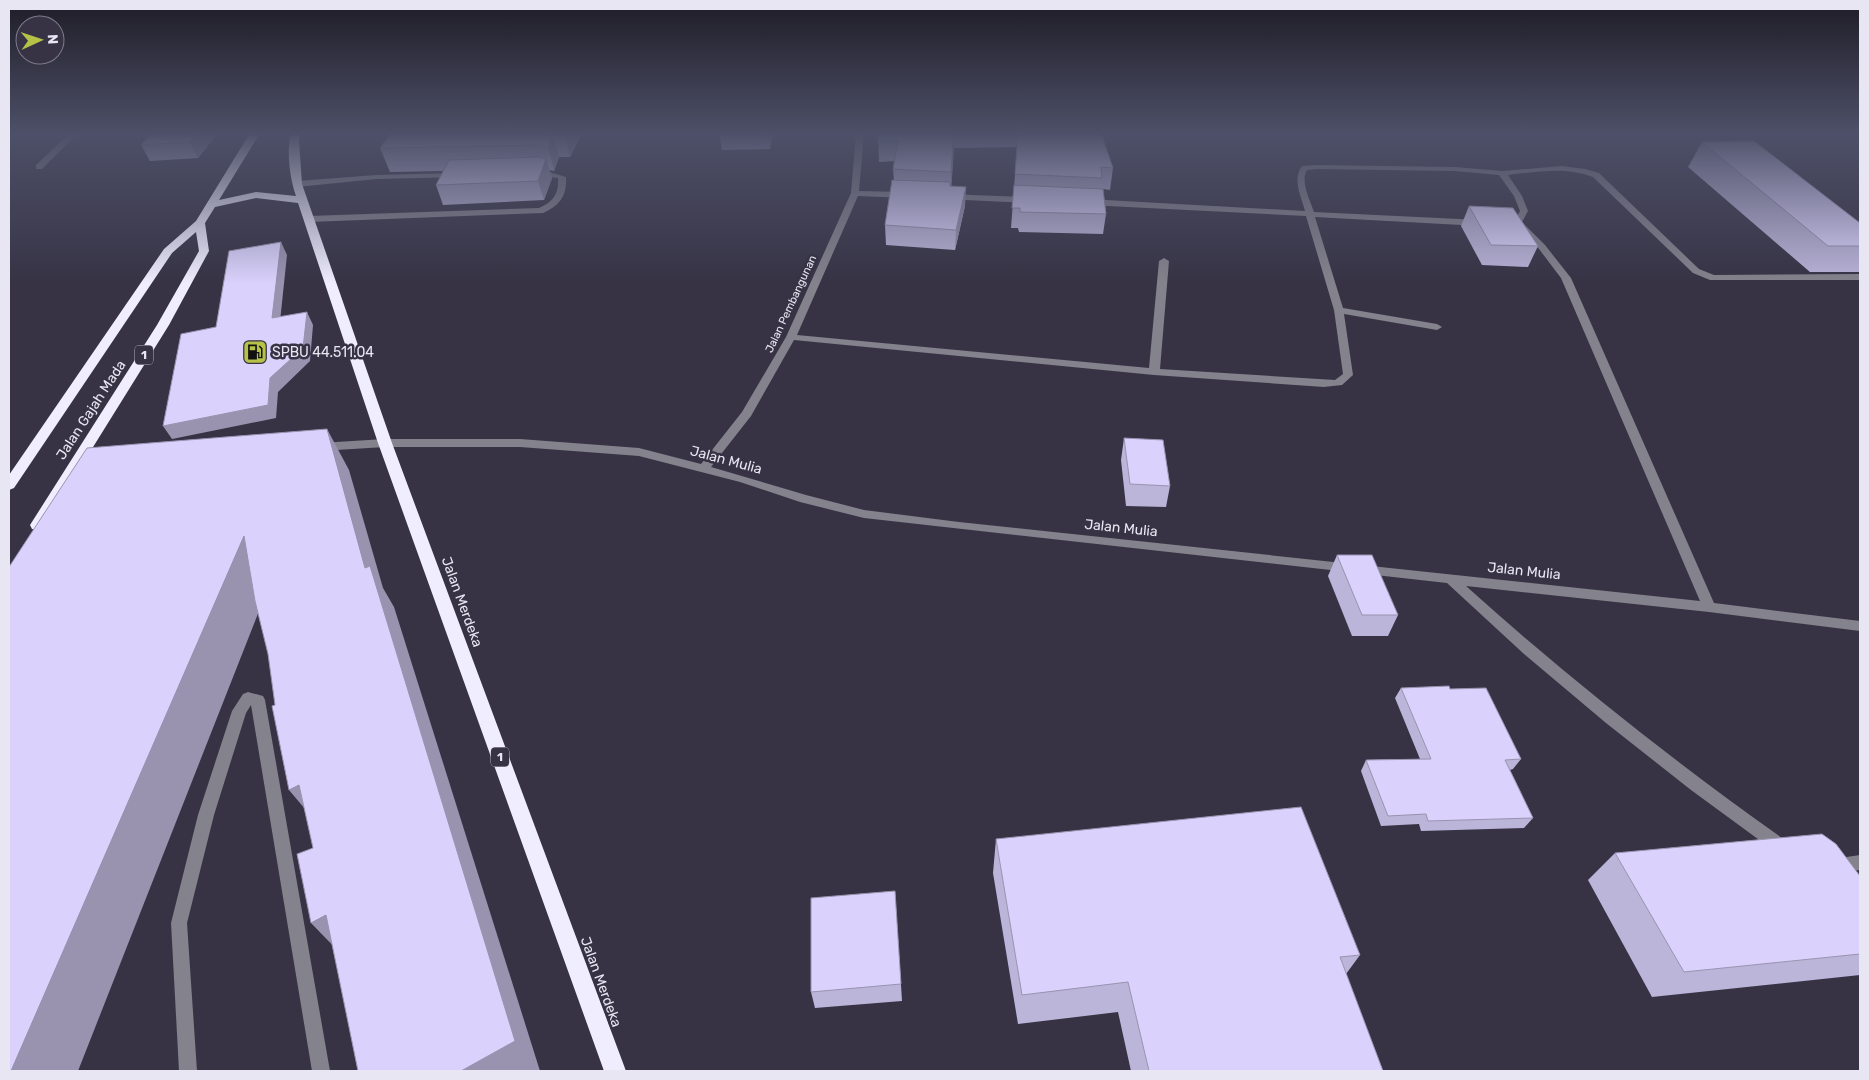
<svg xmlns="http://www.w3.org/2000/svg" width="1869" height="1080" font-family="Rubik,sans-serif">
	<rect width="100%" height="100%" fill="#373345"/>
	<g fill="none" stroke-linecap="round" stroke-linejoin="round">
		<path fill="#84828c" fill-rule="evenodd" d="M70,133h8l-36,36h-6v-4z
			M856,133h8l-5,58 47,1 4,3 -4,3 -48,-2 -61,139 352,33 10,-107 5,-3 5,3 -9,108 175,11 8,-6 -9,-64 -28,-94 -218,-11 -4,-3 4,-3 217,12c-4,-15 -13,-32 -3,-45l15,-1 138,2 47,4 60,-5 23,3 14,4 100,96 15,6 146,-1v6h-150l-17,-7 -100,-96c-28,-11 -57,-5 -85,-2l14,21 6,15 -6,11 23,23 26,33 143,325 146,18v10l-151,-19 -243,-26c102,92 210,177 323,257l2,5 -2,5 -6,2 -6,-2 -86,-63 -85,-67 -82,-69 -77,-71 -583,-65 -64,-16 -60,-20 -101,-26 -119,-9h-135l-65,4 -6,-4 6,-4 65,-4h135l119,9 62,16 41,-52 44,-75 65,-144zM1317,169l138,2 44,4 15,21 6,15 -5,9h-10l-4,3 4,3 10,-1 24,24 22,29 139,323 -741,-79 -95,-12 -58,-15 -95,-28 40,-51 43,-76 360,35 170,12 18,-2 11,-10 -9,-61 93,16 5,-3 -5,-3 -94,-16 -28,-91 165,9 4,-3 -4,-3 -166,-8c-4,-12 -14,-31 -7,-42z
			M531,171h15l20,6c1,19 -6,28 -23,36l-234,9 -4,-3 4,-3 230,-8c14,-6 20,-14 19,-30l-27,-3z
			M457,173l4,2 -1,2 -84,2 -79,8 -4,-3 4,-3 79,-6z
			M948,194l80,3 4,3 -4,3 -83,-4v-4z
			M248,692l15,4 2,4 65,371h-18l-61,-366 -5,8 -32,102 -27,108 10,148h-18l-8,-148 27,-108 34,-104 11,-17z
			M1860,855v15l-27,3 -6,-3 -2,-5 2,-5z"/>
		<path fill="#f0edff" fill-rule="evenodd" d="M250,133h10l-41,67 37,-8 40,4c-6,-17 -10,-45 -5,-63h10l-2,7 3,44 90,259 234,628h-22l-226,-628 -80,-240 -42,-5 -41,9 -10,16 4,28 -40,74 -127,204 -5,1 -5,-1 -2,-4 127,-200 42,-74 -3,-19 -24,21 -158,235 -5,2v-15l155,-226 32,-28z"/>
	</g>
	<path fill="#bbb5d9" d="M11,133h57l-55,2z
		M218,133l-20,25 -48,3 -9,-16z
		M391,133h191l-12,24h-11l-5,14 -5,-1 3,8 -8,22 -101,5 -7,-20 7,-14 -53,1 -10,-24z
		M719,133h54l-3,16 -48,1z
		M878,133h223l12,35 -3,22 -7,-1 3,25 -3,20 -84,-2 -1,-4h-7l6,-81 -63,1 -3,38 14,20 -10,44 -69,-5 -1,-20 9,-45 -1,-11 2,-8 -16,1z
		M1702,142l158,81v49h-50l-122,-105z
		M1469,206l69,40 -10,21 -46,-2 -21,-39z
		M1124,438l46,48 -4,21 -40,-1 -5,-46z
		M1337,555l61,60 -10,21h-36l-24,-60z
		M1401,688l49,1 71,70 -8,10 -3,1 23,48 -9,10 -103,3 -2,-7 -38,2 -20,-55 5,-11 54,-1 -25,-61z
		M996,839l364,116 -14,19 37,97h-252l-13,-59 -100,12 -25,-151z
		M1615,853l245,23v99l-208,22 -64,-117z
		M895,891l7,110 -87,7 -4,-16z"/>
	<path fill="#9993b0" d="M197,133h21l-20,25 -9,-16z
		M553,133l6,24 -5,14 -6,-24z
		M564,133h18l-12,24z
		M768,133h5l-3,16z
		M954,133v15l-3,45v-21z
		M546,159l6,19 -8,22 -6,-19z
		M966,187l-1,19 -10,44 1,-20z
		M281,242l6,13 -8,76 -7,-13z
		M307,312l6,13 -3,36 -32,31 -2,26 -104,21 -9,-13 107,-48z
		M327,429l22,41 34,118 11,19 146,464h-79l-96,-503z
		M244,536l28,42 -194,493h-67z
		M299,785l22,43 -32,-38z
		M326,915l19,43 -34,-35z"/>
	<path fill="#dad2fc" stroke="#9993b0" d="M151,133h46l-8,9 -48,3z
		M391,133h162l-5,14 -9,-2 -159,3z
		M878,133h76l-3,39 -58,-3 5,-29h-20z
		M1018,133h83l12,35 -12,-1 1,11 -87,-4z
		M1754,141l106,82v23h-32l-126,-104z
		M540,157l6,2 -8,22 -102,4 13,-25z
		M892,180l58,2v4l16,1 -10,43 -71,-5z
		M1014,185l89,4 3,25 -86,-2v-4h-8z
		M1469,206l44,2 25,38 -47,-1z
		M281,242l-9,76 35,-6 -4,36 -33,30 -2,27 -105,21 18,-92 35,-7 13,-76z
		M327,429l38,139 5,-2 145,475 -54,30h-103l-32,-156 -15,8 -14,-69 16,-6 -14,-63 -10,5 -17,-84 3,-1 -7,-51 -13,-53 -11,-65 -233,535h-2v-504l78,-119z
		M1124,438l39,2 7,46 -40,-2z
		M1337,555h35l26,60h-36z
		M1449,686l1,3 36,-1 35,71 -16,1 28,58 -105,3 -2,-7 -38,2 -22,-56 65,-1 -30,-71z
		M1301,807l59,148 -20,2 43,114h-234l-21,-89 -106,13 -26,-156z
		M1822,834l14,10 24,32v78l-176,18 -69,-119z
		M895,891l6,93 -90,8v-94z"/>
	<linearGradient id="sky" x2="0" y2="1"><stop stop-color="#1e1c26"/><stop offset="0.47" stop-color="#4d5068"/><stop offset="1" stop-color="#4d5068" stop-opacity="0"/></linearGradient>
	<rect width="1869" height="284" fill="url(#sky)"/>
	<defs>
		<g id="fuel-square" transform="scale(1.25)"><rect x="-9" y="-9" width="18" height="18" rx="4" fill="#b6c148" stroke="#373345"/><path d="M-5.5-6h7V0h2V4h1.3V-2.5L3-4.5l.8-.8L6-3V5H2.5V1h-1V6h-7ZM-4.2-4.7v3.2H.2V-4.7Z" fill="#111"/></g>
	</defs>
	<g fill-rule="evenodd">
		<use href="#fuel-square" x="255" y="352"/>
	</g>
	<g text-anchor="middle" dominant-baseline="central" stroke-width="5" stroke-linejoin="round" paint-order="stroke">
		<g font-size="11" fill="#e8e6f2" stroke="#373345">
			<text transform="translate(791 304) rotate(-65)">Jalan Pembangunan</text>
		</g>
		<g fill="#373345" stroke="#b3b0be" stroke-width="1">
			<rect x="135" y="345.5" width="18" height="19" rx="4"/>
			<rect x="491" y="747.5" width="18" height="19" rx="4"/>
		</g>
		<g font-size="12" font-weight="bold" fill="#e8e6f2">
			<text x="144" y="355">1</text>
			<text x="500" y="757">1</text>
		</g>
		<g font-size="14" fill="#e8e6f2" stroke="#373345" text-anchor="start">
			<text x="272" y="352">SPBU 44.511.04</text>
		</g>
		<g font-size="14" fill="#e8e6f2" stroke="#373345">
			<text transform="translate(91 410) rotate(-57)">Jalan Gajah Mada</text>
			<text transform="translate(726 460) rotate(15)">Jalan Mulia</text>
			<text transform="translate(1121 528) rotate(6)">Jalan Mulia</text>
			<text transform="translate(1524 571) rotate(6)">Jalan Mulia</text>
			<text transform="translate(462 602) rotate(70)">Jalan Merdeka</text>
			<text transform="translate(601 982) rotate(70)">Jalan Merdeka</text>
		</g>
	</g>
	<rect width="1869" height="1080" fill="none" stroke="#e8e6f2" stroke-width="20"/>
	<g transform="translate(40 40) rotate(87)"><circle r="24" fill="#373345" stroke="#7e7b8a"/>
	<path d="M0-4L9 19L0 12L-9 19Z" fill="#b6c148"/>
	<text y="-8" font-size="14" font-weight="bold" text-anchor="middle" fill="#e8e6f2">N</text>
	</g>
</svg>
